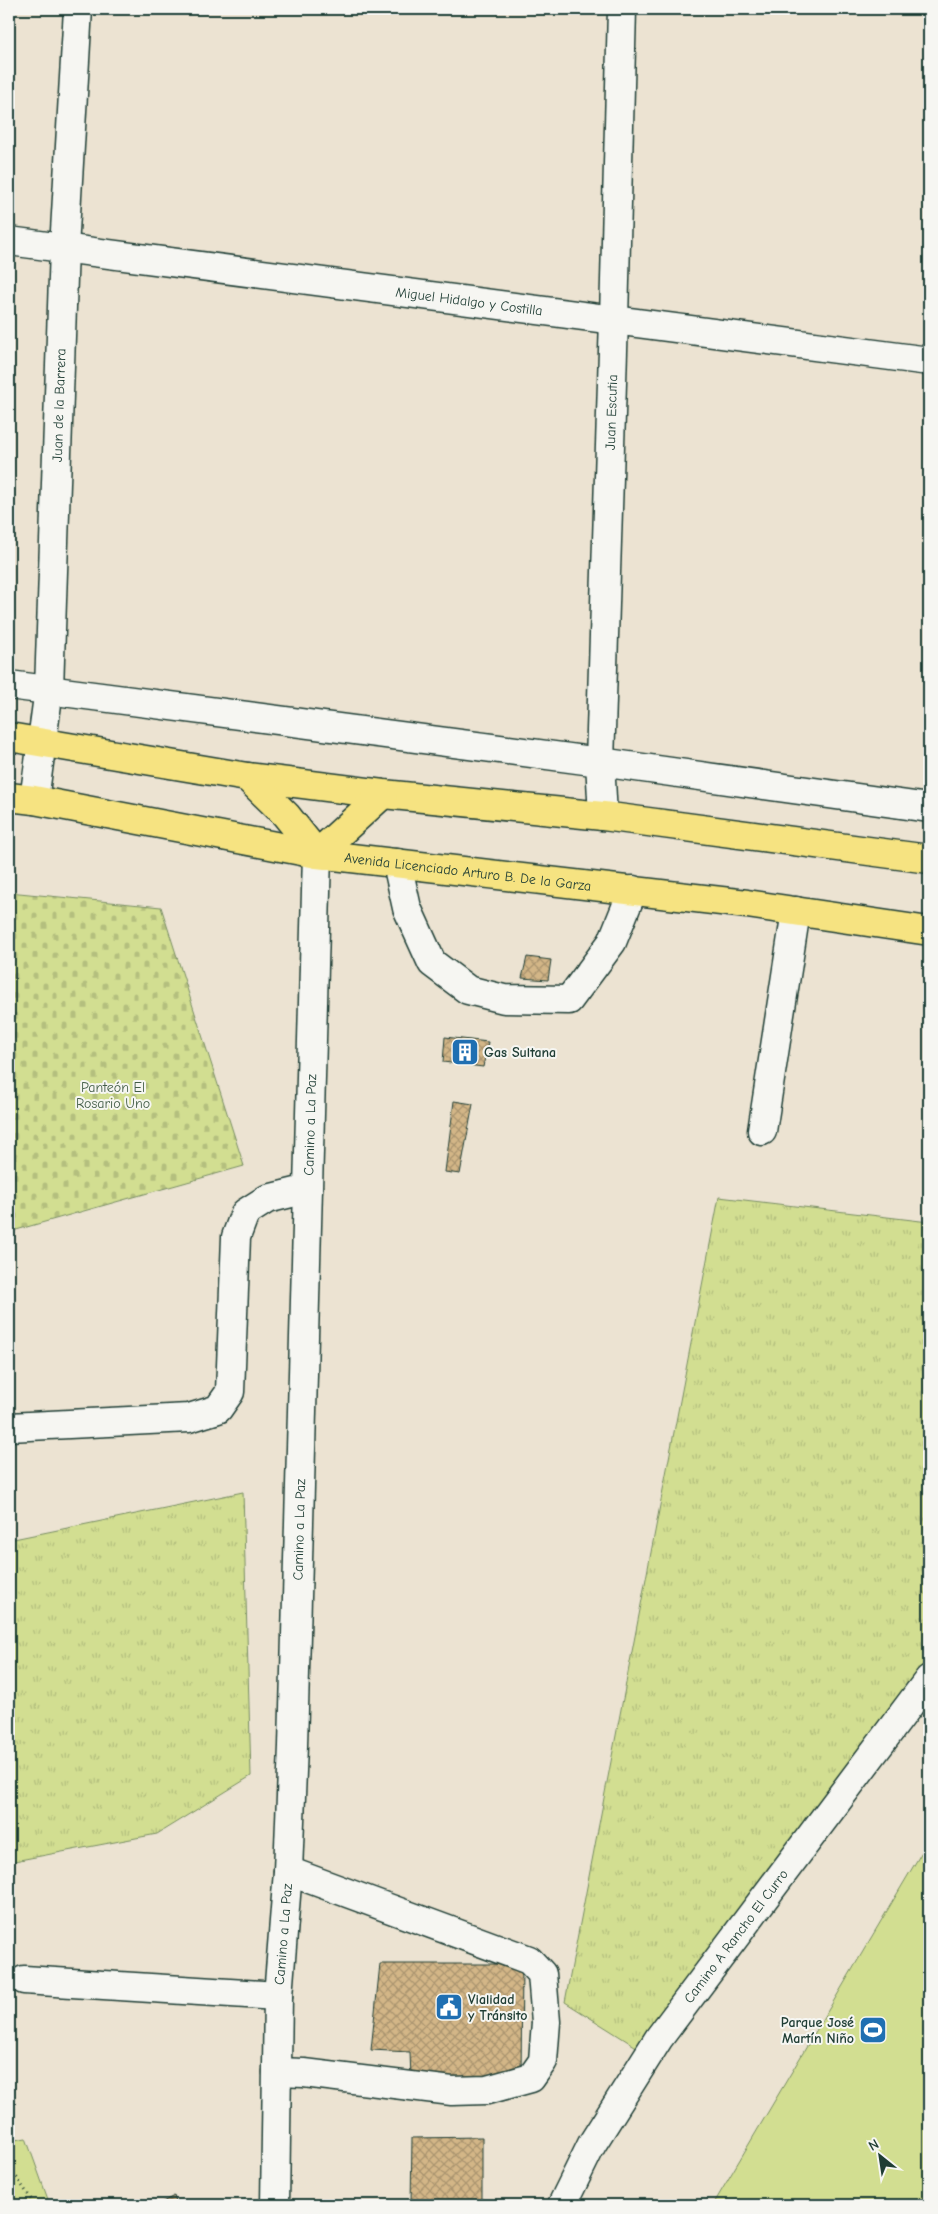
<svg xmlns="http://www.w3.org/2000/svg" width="938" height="2214" font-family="'Comic Neue',sans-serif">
	<defs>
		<pattern id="grass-tufts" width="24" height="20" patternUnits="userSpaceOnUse" patternTransform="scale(1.25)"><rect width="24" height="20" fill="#d2de91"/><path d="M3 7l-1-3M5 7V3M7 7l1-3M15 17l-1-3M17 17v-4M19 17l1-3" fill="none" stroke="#b4bf7e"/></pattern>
		<pattern id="cemetery-stones" width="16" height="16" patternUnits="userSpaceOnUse" patternTransform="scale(1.25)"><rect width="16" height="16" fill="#d2de91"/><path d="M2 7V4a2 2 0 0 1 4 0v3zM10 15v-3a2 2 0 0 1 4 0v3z" fill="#b4bf7e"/></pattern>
		<pattern id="building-cross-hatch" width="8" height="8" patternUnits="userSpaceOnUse" patternTransform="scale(1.25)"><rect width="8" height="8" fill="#d3b687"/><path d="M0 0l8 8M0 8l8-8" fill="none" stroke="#ab956f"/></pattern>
	</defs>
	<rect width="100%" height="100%" fill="#ece3d2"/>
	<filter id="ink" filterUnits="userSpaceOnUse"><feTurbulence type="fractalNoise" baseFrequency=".02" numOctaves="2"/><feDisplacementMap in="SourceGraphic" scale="10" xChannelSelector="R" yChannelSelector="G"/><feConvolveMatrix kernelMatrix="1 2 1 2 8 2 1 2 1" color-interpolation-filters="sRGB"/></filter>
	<g filter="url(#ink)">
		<path fill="url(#grass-tufts)" stroke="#788e62" d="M719,1197l210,25v436l-291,390 -73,-46z
			M243,1492l8,284 -94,58 -148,28v-322z"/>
		<path fill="url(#cemetery-stones)" stroke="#788e62" d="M9,892l152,15 83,259 -235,66z"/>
		<path fill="#d2de91" stroke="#788e62" d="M923,1850l6,4v351h-216z
			M26,2138l24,67h-41v-64z"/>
		<path fill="url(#building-cross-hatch)" stroke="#1f3d34" d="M527,957l24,3 -3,20 -26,-2z
			M445,1037l43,5 -5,25 -40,-5z
			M454,1101l19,3 -13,70 -15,-2z
			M380,1964h142l-1,113 -110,1 -1,-26 -39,-2z
			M482,2137v68h-71l1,-67z
			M174,2196l3,9h-20z"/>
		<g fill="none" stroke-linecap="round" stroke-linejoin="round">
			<g stroke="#1f3d34" stroke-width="31">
				<g id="minor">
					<path id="s1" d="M9,241l920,120"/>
					<path d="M9,685l591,77 329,46"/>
					<path id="s2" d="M34,800l15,-111 15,-441 14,-239"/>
					<path id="s3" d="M603,816l-3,-54 14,-443 8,-310"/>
					<path d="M397,863l10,45 25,55 36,27 36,9 65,1 43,-58 21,-52"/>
					<path d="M762,1131l34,-220"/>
					<path d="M9,1427l180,-9 29,-9 12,-17 6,-155 9,-24 22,-14 41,-10"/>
					<path d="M24,1980l254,16"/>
					<path d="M277,2072l27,1 148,18 35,-1 44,-12 12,-17 3,-39 -4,-48 -13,-14 -241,-89"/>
					<path id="s4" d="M275,2205l3,-209 10,-125 5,-125 24,-892"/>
					<path id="s5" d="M562,2205l30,-61 67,-106 270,-359"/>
				</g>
			</g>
			<g stroke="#1f3d34" stroke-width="31">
				<g id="major">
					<path d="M9,737l238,40 136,17 220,22 326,43"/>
					<path d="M247,777l39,38 31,39 66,-60"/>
					<path id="s6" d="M9,797l25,3 283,54 430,50 182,27"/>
				</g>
			</g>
			<path stroke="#1f3d34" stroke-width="3" stroke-dasharray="1 4" stroke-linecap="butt" d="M9,2171l8,7 18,27"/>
			<use href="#minor" stroke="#f6f6f2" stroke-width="28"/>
			<use href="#major" stroke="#f6e381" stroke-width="28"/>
		</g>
	</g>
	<defs>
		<g id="building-square" transform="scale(1.4375)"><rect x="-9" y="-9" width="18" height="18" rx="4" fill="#1f6fb2" stroke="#f6f6f2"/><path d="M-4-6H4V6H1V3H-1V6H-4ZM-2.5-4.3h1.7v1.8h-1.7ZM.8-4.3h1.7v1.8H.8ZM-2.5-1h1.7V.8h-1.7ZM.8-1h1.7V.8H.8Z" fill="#fff"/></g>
		<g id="civic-square" transform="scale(1.4375)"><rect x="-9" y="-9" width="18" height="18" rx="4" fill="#1f6fb2" stroke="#f6f6f2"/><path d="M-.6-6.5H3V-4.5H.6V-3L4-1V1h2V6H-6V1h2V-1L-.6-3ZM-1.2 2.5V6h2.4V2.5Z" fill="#fff"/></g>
		<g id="stadium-square" transform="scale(1.4375)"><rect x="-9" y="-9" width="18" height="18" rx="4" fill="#1f6fb2" stroke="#f6f6f2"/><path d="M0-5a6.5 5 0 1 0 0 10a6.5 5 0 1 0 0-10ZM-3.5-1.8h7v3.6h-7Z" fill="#fff"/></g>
	</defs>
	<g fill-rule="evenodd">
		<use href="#building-square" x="465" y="1052"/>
		<use href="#civic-square" x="449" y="2007"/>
		<use href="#stadium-square" x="873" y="2030"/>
	</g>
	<g text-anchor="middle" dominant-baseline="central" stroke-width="4" stroke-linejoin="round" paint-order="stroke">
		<g font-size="14" fill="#1f3d34" stroke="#f6f6f2">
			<text stroke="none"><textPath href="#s1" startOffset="464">Miguel Hidalgo y Costilla</textPath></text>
			<text stroke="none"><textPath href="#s2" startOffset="396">Juan de la Barrera</textPath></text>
			<text stroke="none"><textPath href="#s3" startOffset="404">Juan Escutia</textPath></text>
			<text stroke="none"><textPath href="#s6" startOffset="465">Avenida Licenciado Arturo B. De la Garza</textPath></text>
			<text stroke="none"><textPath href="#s4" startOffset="1081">Camino a La Paz</textPath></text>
			<text stroke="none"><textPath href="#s4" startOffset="676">Camino a La Paz</textPath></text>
			<text stroke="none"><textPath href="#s4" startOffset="271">Camino a La Paz</textPath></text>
			<text stroke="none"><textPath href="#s5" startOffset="321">Camino A Rancho El Curro</textPath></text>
		</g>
		<g font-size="14" font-weight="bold" fill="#1f3d34" stroke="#f6f6f2" text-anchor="start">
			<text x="484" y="1052">Gas Sultana</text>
			<text x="468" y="1999">Vialidad<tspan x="468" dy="16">y Tránsito</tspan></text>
			<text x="854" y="2022" text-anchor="end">Parque José<tspan x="854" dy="16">Martín Niño</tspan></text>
		</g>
		<g font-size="14" fill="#435d47" stroke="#f6f6f2">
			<text x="113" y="1087">Panteón El<tspan x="113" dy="16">Rosario Uno</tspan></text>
		</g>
	</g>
	<rect width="938" height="2214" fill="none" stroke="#f6f6f2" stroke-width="30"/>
	<rect x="15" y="15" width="908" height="2184" fill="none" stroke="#1f3d34" stroke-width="2" filter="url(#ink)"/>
	<g transform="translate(880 2156) rotate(330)" stroke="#f6f6f2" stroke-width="4" paint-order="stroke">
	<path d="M0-4L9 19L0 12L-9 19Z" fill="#1f3d34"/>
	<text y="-8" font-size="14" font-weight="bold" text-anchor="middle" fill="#1f3d34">N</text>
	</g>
</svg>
